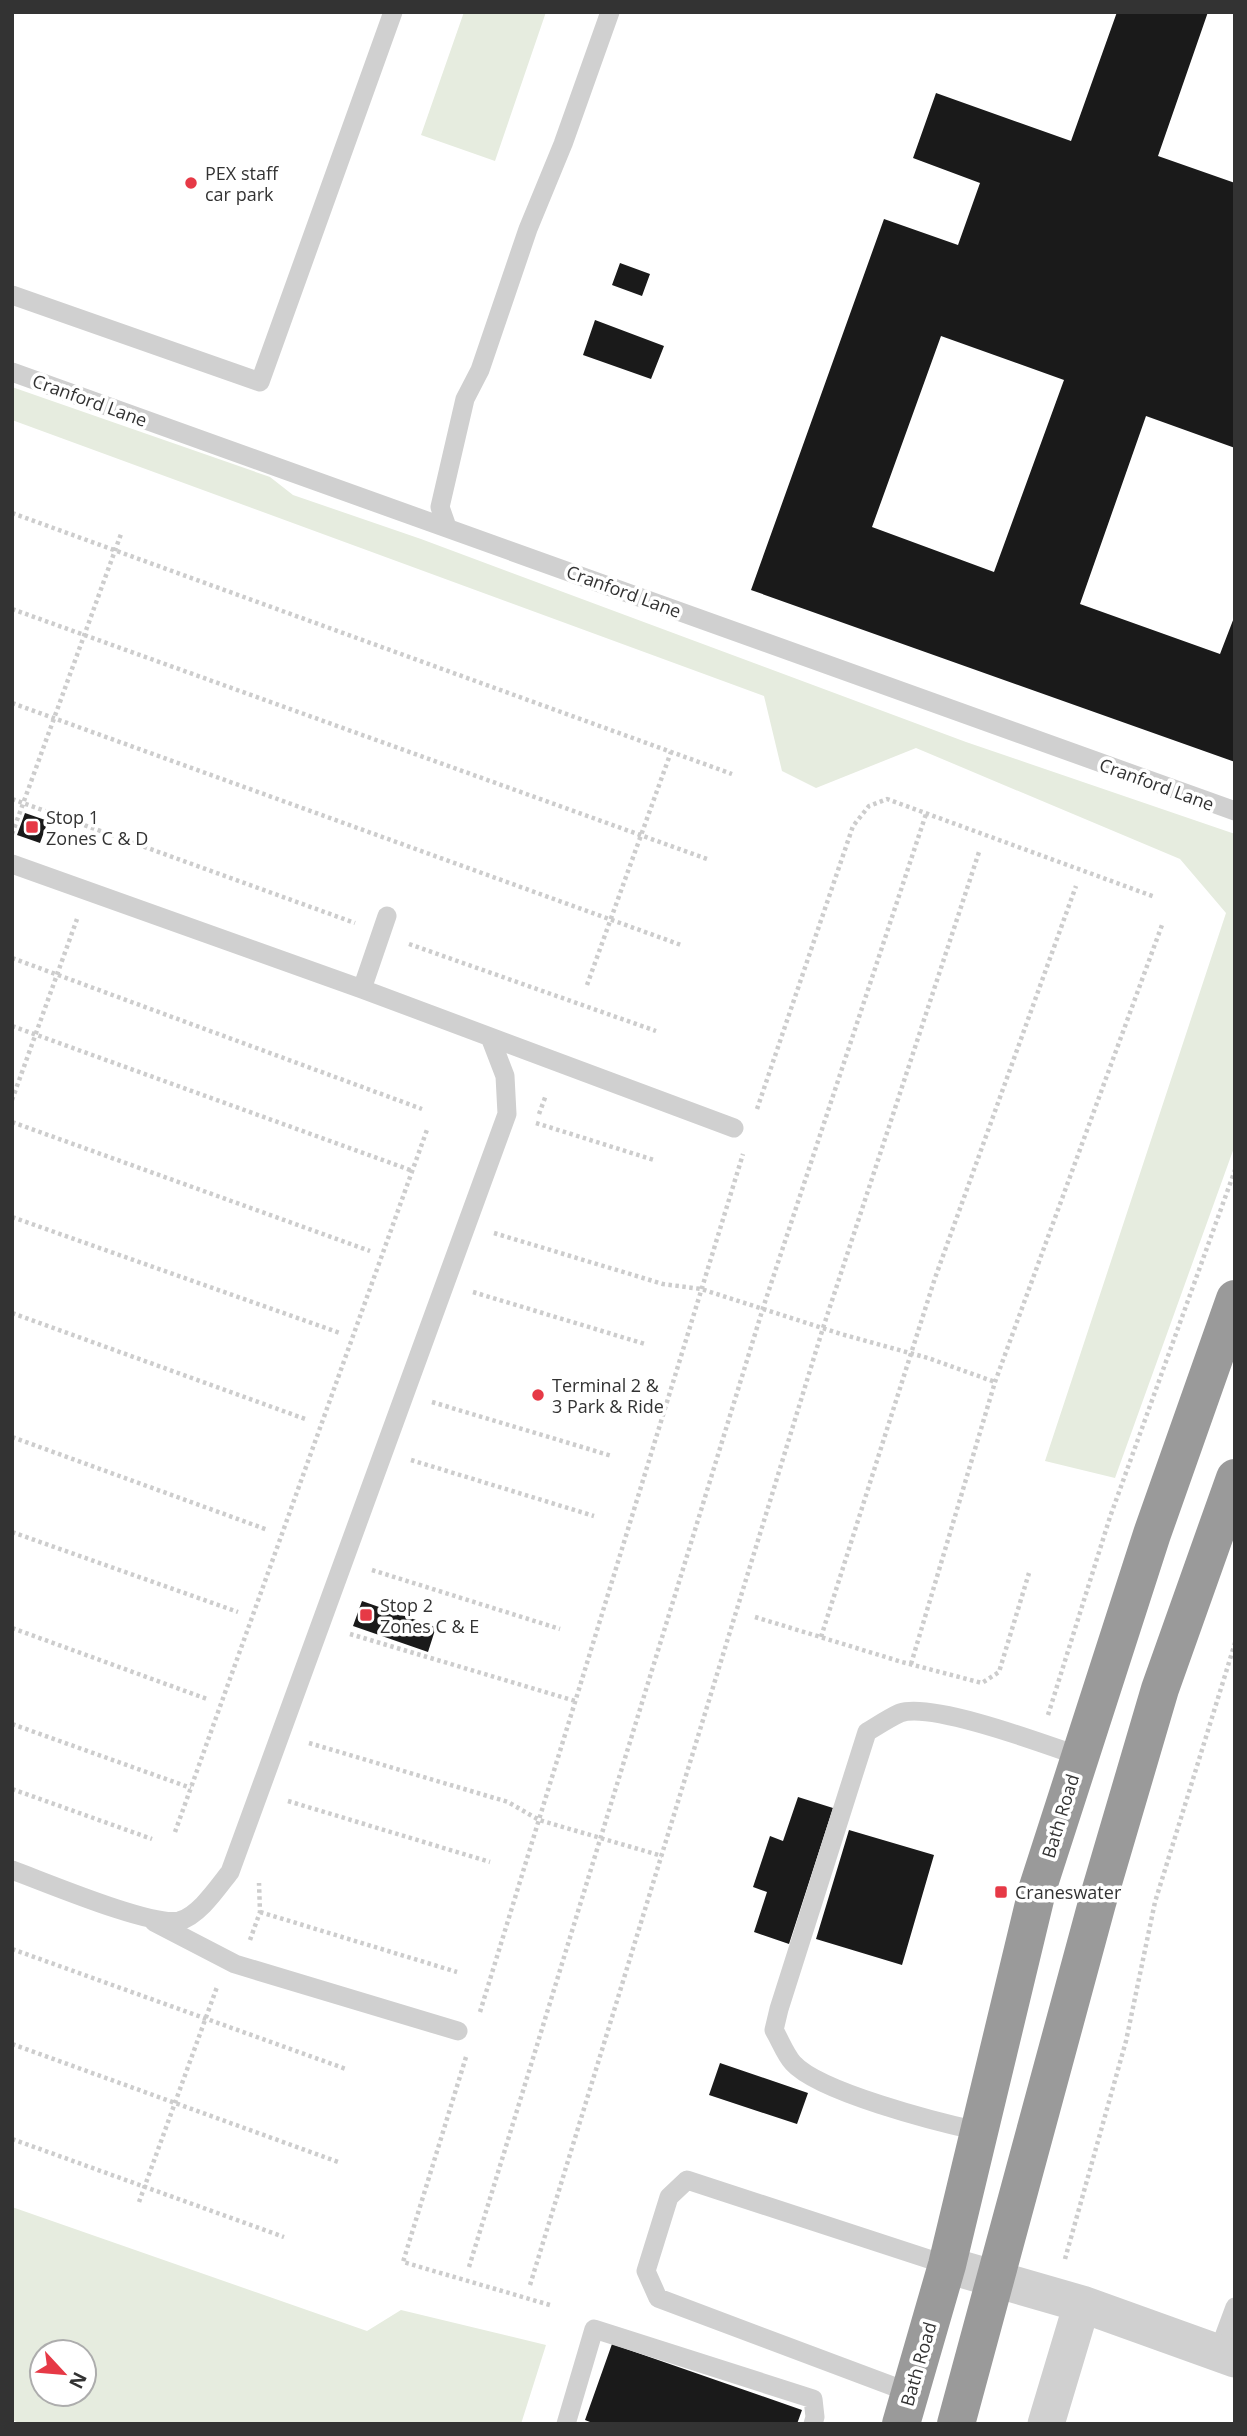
<svg xmlns="http://www.w3.org/2000/svg" width="1247" height="2436" font-family="'Open Sans',sans-serif">
	<rect width="100%" height="100%" fill="#fff"/>
	<path fill="#e6ecdf" fill-rule="evenodd" d="M464,12h82l-51,149 -74,-26z
		M12,387l258,90 23,18 128,44 545,203 269,92v311l-120,333 -70,-17 181,-548 -46,-54 -264,-111 -100,40 -34,-17 -18,-75 -752,-276z
		M12,2207l355,124 34,-21 145,35 -25,79h-499l-10,-4zM42,2352h42v42h-42z"/>
	<path fill="#1a1a1a" fill-rule="evenodd" d="M1117,12h91l-50,144 77,27v265l-89,-32 -66,188 140,50 15,-39v147l-484,-172 133,-371 74,26 22,-62 -67,-25 23,-65 135,48zM941,336l123,44 -70,192 -122,-45z
		M620,263l30,11 -8,22 -30,-11z
		M595,320l69,26 -13,33 -68,-24z
		M25,813l23,8 -8,22 -23,-8z
		M362,1601l74,26 -8,25 -75,-26z
		M798,1797l35,11 -44,136 -35,-12 13,-40 -14,-5 17,-51 13,5z
		M849,1830l85,25 -32,110 -86,-26z
		M720,2063l88,30 -11,31 -88,-29z
		M612,2344l190,66 -5,14h-202l-10,-4z"/>
	<g fill="none" stroke-linecap="round" stroke-linejoin="round">
		<path stroke="#cdcdcd" stroke-width="4.5" stroke-dasharray="3.5 3.5" stroke-linecap="butt" d="M12,513l720,261
			M12,609l695,250
			M12,703l669,242
			M12,799l343,124
			M12,834l109,-300
			M409,944l247,87
			M12,958l410,151
			M587,985l84,-233
			M12,1026l401,145
			M12,1100l65,-181
			M757,1109l96,-283 16,-20 18,-7 268,98
			M539,1114l7,-19
			M12,1122l358,129
			M536,1123l118,37
			M12,1217l328,116
			M494,1233l169,51 38,5 140,45 87,24 67,24
			M473,1292l172,52
			M12,1313l296,107
			M432,1402l180,54
			M12,1437l256,93
			M411,1460l183,56
			M12,1532l226,80
			M372,1570l188,59
			M755,1617l147,45 80,21 17,-11 30,-99
			M12,1628l195,71
			M350,1634l225,67
			M821,1637l114,-359 141,-392
			M911,1664l84,-282 167,-457
			M1048,1715l62,-198 125,-347
			M12,1724l179,64
			M309,1743l199,59 31,18 123,36
			M12,1789l140,50
			M288,1801l202,61
			M175,1832l253,-705
			M260,1912l197,60
			M250,1940l10,-28 -1,-29
			M12,1949l334,120
			M480,2012l263,-858
			M12,2044l329,119
			M466,2057l-63,205 147,43
			M12,2139l272,98
			M139,2202l78,-215
			M1065,2259l61,-218 29,-139 80,-259
			M469,2267l294,-959 163,-494
			M530,2285l293,-957 157,-479"/>
		<path stroke="#d0d0d0" stroke-width="19" d="M12,295l248,87 133,-370
			M12,372l1223,439
			M447,527l-7,-20 25,-108 15,-29 48,-141 35,-85 47,-132
			M12,864l350,125 372,139
			M362,989l25,-73
			M12,1870c33,12 139,57 167,51 20,-5 39,-34 51,-49l277,-758 -2,-38 -15,-39
			M154,1922l81,42 223,67
			M978,2131c-41,-9 -159,-39 -185,-68 -8,-9 -13,-23 -19,-33l5,-21 88,-277c10,-6 22,-14 33,-19 32,-11 144,31 179,43
			M1218,2353l17,-46
			M911,2393l-253,-95 -12,-27 23,-74 18,-17 260,85
			M566,2424l28,-95 219,70 2,18 -2,7"/>
		<path stroke="#d0d0d0" stroke-width="37" d="M947,2265l135,39 153,55
			M1046,2424l36,-120"/>
		<path stroke="#9a9a9a" stroke-width="38" d="M901,2424l46,-159 91,-378 114,-353 83,-235
			M956,2424l141,-521 63,-214 75,-211"/>
	</g>
	<g fill="#e63946" stroke="#fff" stroke-width="2.5">
		<circle cx="191" cy="183" r="7"/>
		<rect x="25" y="820" width="14" height="14" rx="3.5"/>
		<circle cx="538" cy="1395" r="7"/>
		<rect x="359" y="1608" width="14" height="14" rx="3.5"/>
		<rect x="994" y="1885" width="14" height="14" rx="3.5"/>
	</g>
	<g text-anchor="middle" dominant-baseline="central" stroke-width="7" stroke-linejoin="round" paint-order="stroke">
		<g font-size="18" fill="#333" stroke="#fff" text-anchor="start">
			<text x="205" y="173">PEX staff<tspan x="205" dy="21">car park</tspan></text>
			<text x="46" y="817">Stop 1<tspan x="46" dy="21">Zones C &amp; D</tspan></text>
			<text x="552" y="1385">Terminal 2 &amp;<tspan x="552" dy="21">3 Park &amp; Ride</tspan></text>
			<text x="380" y="1605">Stop 2<tspan x="380" dy="21">Zones C &amp; E</tspan></text>
			<text x="1015" y="1892">Craneswater</text>
		</g>
		<g font-size="18" fill="#333" stroke="#fff">
			<text transform="translate(90 400) rotate(20)">Cranford Lane</text>
			<text transform="translate(624 591) rotate(20)">Cranford Lane</text>
			<text transform="translate(1157 784) rotate(20)">Cranford Lane</text>
			<text transform="translate(1060 1816) rotate(-73)">Bath Road</text>
			<text transform="translate(918 2364) rotate(-74)">Bath Road</text>
		</g>
	</g>
	<rect width="1247" height="2436" fill="none" stroke="#333333" stroke-width="28"/>
	<g transform="translate(63 2373) rotate(116)"><circle r="33" fill="#ffffff" stroke="#adadad" stroke-width="2"/>
	<path d="M0-5L12 26L0 18L-12 26Z" fill="#e63946"/>
	<text y="-10" font-size="19" font-weight="bold" text-anchor="middle" fill="#333333">N</text>
	</g>
</svg>
